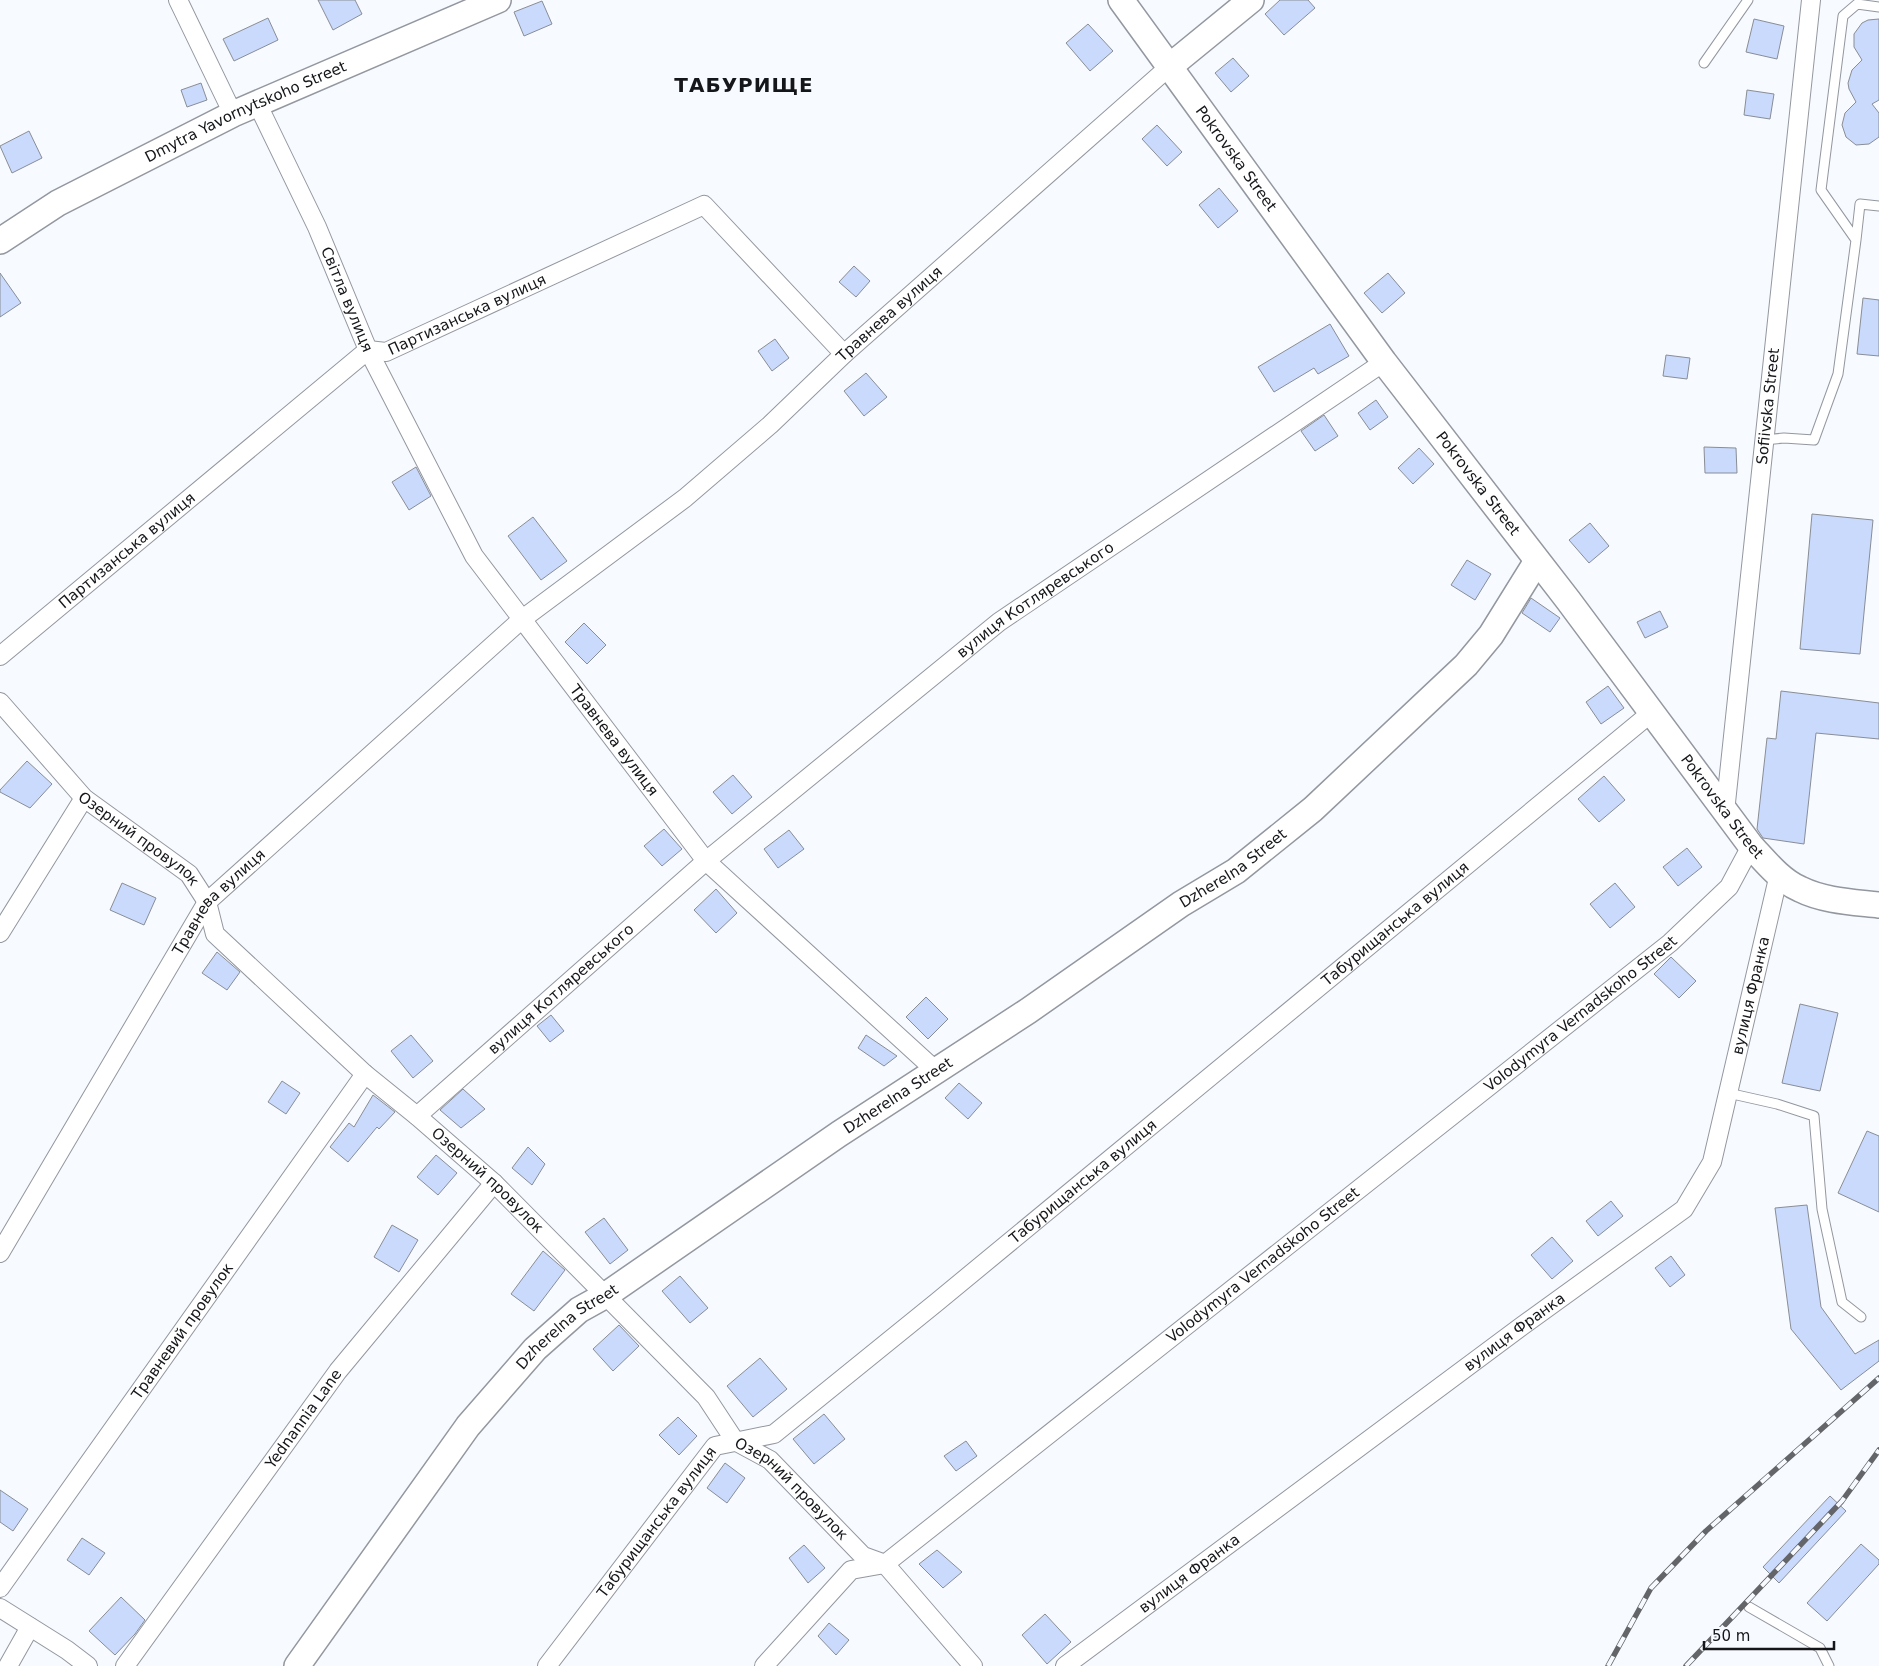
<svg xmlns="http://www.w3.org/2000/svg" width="1879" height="1666" font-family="'DejaVu Sans',sans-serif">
	<rect width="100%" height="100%" fill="#f7faff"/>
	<path fill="#c9dafd" stroke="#898d95" d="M318,0h37l7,14 -29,16z
		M1280,0h28l7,8 -31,27 -19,-21z
		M542,1l10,23 -28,12 -10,-24z
		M268,18l10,22 -44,21 -11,-22z
		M1754,19l30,7 -7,33 -31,-7z
		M1879,19v81l-7,4 7,9v24l-10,7 -13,1 -10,-8 -4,-12 3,-12 11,-11 -7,-13 -1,-6 4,-13 10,-10 -8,-13v-13l8,-11 6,-3z
		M1088,24l25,27 -23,20 -24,-28z
		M1233,58l16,18 -18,16 -16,-19z
		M201,83l6,17 -20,7 -6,-17z
		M1747,90l27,4 -4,25 -26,-4z
		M1157,125l25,27 -15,14 -25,-27z
		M29,131l13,27 -30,15 -12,-27z
		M1219,188l19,23 -20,17 -19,-23z
		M854,266l16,15 -14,16 -17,-15z
		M0,273l21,30 -21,14z
		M1388,273l17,20 -23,20 -18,-20z
		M1863,298l16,2v56l-22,-2z
		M1330,324l19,32 -31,18 -4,-6 -40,24 -16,-25z
		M775,339l14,19 -17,13 -14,-20z
		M1666,355l24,3 -3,21 -24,-3z
		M866,373l21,24 -23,19 -20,-25z
		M1376,400l12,17 -18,13 -12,-17z
		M1324,415l14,21 -23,15 -14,-20z
		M1704,447l32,1 1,25h-32z
		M1419,448l15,16 -21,20 -15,-16z
		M416,467l15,29 -22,14 -17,-28z
		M1812,514l61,6 -13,134 -60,-5z
		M533,517l34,44 -26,19 -33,-44z
		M1590,523l19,23 -20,17 -20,-23z
		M1467,560l24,14 -16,26 -24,-15z
		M1531,598l29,20 -10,14 -28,-19z
		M1660,611l8,16 -23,11 -8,-16z
		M584,623l22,22 -19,19 -22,-22z
		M1608,686l16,22 -23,16 -15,-22z
		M1781,691l98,12v36l-63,-6 -12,111 -41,-6 -6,-9 10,-91 9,1z
		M27,761l25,23 -22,24 -30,-16v-2z
		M733,775l19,22 -20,17 -19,-22z
		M1604,776l21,24 -26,22 -21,-23z
		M664,829l18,20 -20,17 -18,-20z
		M789,830l15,19 -26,19 -14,-19z
		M1687,848l15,19 -24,19 -15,-19z
		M122,883l34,15 -12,27 -34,-15z
		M1615,883l20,24 -25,21 -20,-24z
		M716,889l21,24 -21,20 -22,-23z
		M217,952l23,20 -13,18 -25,-17z
		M1671,957l25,24 -17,17 -25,-24z
		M926,997l22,22 -20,20 -22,-22z
		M1800,1004l38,9 -18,78 -38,-8z
		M551,1015l13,16 -14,11 -13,-16z
		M411,1035l22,26 -20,17 -22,-27z
		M866,1035l31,21 -13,10 -26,-18z
		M282,1081l18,12 -14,21 -18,-12z
		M959,1083l23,20 -14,16 -23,-21z
		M463,1089l22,20 -24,19 -21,-18z
		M373,1095l22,17 -16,17 -2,-2 -29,35 -18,-15 19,-24 5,4z
		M1867,1131l12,5v76l-41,-19z
		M528,1147l17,17 -13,21 -20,-17z
		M436,1155l21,18 -19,22 -21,-18z
		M1611,1201l12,15 -25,20 -12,-15z
		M1807,1205l14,102 34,47 24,-14v21l-38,29 -50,-61 -16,-121z
		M604,1218l24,32 -18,14 -25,-32z
		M392,1225l26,15 -19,32 -25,-15z
		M1552,1237l21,24 -21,18 -21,-24z
		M543,1251l22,19 -31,41 -23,-17z
		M1671,1256l14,19 -15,12 -15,-19z
		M680,1276l28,32 -18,15 -28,-32z
		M619,1325l20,21 -26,25 -20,-22z
		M760,1358l27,31 -34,28 -26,-31z
		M824,1414l21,25 -31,25 -21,-25z
		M678,1417l19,19 -18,19 -20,-20z
		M966,1441l11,15 -21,15 -12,-15z
		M725,1463l20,15 -18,25 -20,-15z
		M0,1490l28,19 -15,22 -13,-9z
		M1830,1496l16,15 -67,72 -16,-16z
		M82,1538l23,15 -16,22 -22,-15z
		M1861,1544l18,16v4l-52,57 -20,-18z
		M804,1545l21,23 -17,15 -19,-25z
		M937,1550l25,22 -19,16 -24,-24z
		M121,1597l24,23 -10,14 -20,21 -26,-24z
		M1045,1614l26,28 -24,22 -25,-29z
		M829,1623l20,17 -13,15 -18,-19z"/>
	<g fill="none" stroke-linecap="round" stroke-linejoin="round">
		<g stroke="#93979f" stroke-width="11">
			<path id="lane" d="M1704,63l44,-63
				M1856,240l4,-36 19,2
				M1764,440l20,-2 30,2 24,-66 18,-134 -35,-50 22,-174 14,-12 22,3
				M1728,1093l49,11 37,12 8,93 20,93 19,15
				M1749,1607l71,41 9,18"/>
		</g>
		<g stroke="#93979f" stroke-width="20">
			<g id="street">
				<path d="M178,0l55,114"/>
				<path id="s1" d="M257,103l60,124 51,123 106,206 232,305 229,209"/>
				<path id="s2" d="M0,656l368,-306 18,2 318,-147 140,149"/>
				<path id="s3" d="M0,702l84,96 105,76 18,28 8,32 150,140 52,42 77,67 212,214 29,44 35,19 93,96 22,8 88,102"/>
				<path id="s4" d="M1725,812l86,-812"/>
				<path d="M0,933l84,-135"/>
				<path id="s5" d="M417,1116l289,-255 293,-239 385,-260"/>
				<path id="s6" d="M0,1253l207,-351 314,-282 164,-122 85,-73 74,-71 325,-287"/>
				<path id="s7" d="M0,1588l365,-514"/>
				<path d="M0,1608l67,42 21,16"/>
				<path d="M8,1666l22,-39"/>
				<path id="s8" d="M125,1666l213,-295 156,-188"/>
				<path id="s9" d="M547,1666l168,-220 59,-12 163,-132 714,-589"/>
				<path id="s10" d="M764,1666l87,-96 34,-6 785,-621 59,-56 22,-41"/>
				<path id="s11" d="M1065,1666l457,-340 162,-117 28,-47 67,-288"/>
			</g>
		</g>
		<g stroke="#93979f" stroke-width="28">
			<g id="secondary">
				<path id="s12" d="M1121,0l263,362 184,238 183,246c14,15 30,35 49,43 24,12 53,13 79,16"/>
				<path d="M1169,67l82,-67"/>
				<path id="s13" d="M0,241l58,-38 175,-89 265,-114"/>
				<path id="s14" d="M297,1666l171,-240 67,-77 44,-39 27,-15 233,-161 189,-123 153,-107 55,-33 77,-62 153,-144 25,-30 46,-74"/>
			</g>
		</g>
		<use href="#lane" stroke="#fff" stroke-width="9"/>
		<use href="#street" stroke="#fff" stroke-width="18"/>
		<use href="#secondary" stroke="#fff" stroke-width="25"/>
		<g stroke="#636569" stroke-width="5.5">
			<path id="rail" d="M1608,1666l43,-78 55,-57 173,-153
				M1686,1666l156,-165 37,-51"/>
		</g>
		<use href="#rail" stroke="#f7faff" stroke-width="4" stroke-dasharray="11" stroke-linecap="butt"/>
	</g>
	<g text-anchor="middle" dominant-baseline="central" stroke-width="4.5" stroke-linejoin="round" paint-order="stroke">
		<g font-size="15" fill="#151619" stroke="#f7faff">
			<text stroke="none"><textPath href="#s13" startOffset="278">Dmytra Yavornytskoho Street</textPath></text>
			<text stroke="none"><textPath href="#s12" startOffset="196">Pokrovska Street</textPath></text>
			<text stroke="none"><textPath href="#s1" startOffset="216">Світла вулиця</textPath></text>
			<text stroke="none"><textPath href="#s2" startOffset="586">Партизанська вулиця</textPath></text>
			<text stroke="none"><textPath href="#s6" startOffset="1309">Травнева вулиця</textPath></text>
			<text stroke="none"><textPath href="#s4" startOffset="408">Sofiivska Street</textPath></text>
			<text stroke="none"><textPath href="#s12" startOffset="601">Pokrovska Street</textPath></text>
			<text stroke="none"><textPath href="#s2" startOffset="165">Партизанська вулиця</textPath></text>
			<text stroke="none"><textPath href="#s5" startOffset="806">вулиця Котляревського</textPath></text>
			<text stroke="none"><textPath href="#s1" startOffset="734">Травнева вулиця</textPath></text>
			<text stroke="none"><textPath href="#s12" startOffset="1006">Pokrovska Street</textPath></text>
			<text stroke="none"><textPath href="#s3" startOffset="196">Озерний провулок</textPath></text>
			<text stroke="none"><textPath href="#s14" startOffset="1245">Dzherelna Street</textPath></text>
			<text stroke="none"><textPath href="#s6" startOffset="415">Травнева вулиця</textPath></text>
			<text stroke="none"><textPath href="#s9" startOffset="1141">Табурищанська вулиця</textPath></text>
			<text stroke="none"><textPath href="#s5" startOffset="192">вулиця Котляревського</textPath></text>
			<text stroke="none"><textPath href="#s11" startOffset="995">вулиця Франка</textPath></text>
			<text stroke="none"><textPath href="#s10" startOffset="1051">Volodymyra Vernadskoho Street</textPath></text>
			<text stroke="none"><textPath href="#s14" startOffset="840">Dzherelna Street</textPath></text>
			<text stroke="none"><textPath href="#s3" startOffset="691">Озерний провулок</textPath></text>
			<text stroke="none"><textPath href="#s9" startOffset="736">Табурищанська вулиця</textPath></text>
			<text stroke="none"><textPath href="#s10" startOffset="646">Volodymyra Vernadskoho Street</textPath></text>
			<text stroke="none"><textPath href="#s14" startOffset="436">Dzherelna Street</textPath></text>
			<text stroke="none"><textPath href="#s7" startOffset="315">Травневий провулок</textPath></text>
			<text stroke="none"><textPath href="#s11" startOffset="560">вулиця Франка</textPath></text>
			<text stroke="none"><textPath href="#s8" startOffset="305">Yednannia Lane</textPath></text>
			<text stroke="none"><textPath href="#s3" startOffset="1126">Озерний провулок</textPath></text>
			<text stroke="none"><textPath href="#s9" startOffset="181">Табурищанська вулиця</textPath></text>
			<text stroke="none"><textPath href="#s11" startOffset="155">вулиця Франка</textPath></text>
		</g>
		<g font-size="20" font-weight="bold" letter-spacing="1" fill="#151619" stroke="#f7faff">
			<text x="744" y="85">ТАБУРИЩЕ</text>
		</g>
	</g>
	<path d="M1704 1641v8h130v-8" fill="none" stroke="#151619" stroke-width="2.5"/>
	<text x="1712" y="1641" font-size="15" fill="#151619" stroke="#f7faff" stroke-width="4" paint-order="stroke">50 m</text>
</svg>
